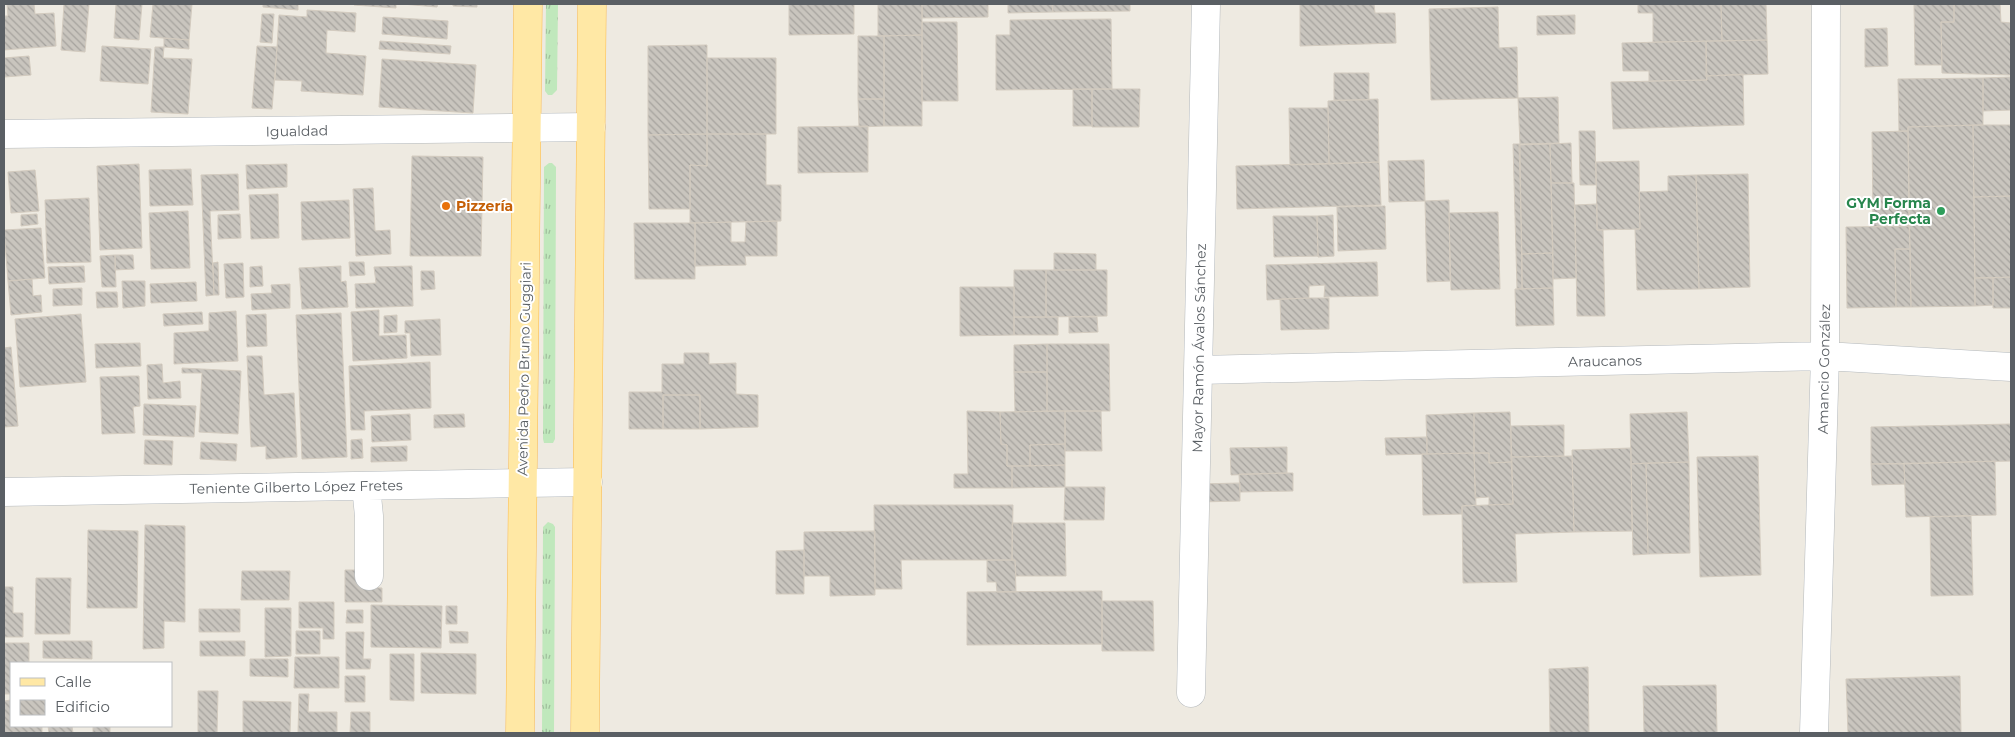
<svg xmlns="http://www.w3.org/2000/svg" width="2015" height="737" font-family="Montserrat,sans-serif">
	<defs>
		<pattern id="grass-tufts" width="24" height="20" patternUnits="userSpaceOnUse" patternTransform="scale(1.25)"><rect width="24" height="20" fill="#c0e8bc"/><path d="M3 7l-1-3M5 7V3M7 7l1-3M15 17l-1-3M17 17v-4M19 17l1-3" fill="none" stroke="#9fbf9c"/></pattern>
		<pattern id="building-back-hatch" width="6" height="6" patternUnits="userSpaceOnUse" patternTransform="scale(1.25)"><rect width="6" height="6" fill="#c9c5be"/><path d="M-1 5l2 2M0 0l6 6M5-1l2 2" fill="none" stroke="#a6a39e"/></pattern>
	</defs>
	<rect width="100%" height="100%" fill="#eeeae1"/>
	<path fill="url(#grass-tufts)" d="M546,4h12l-1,86 -5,5h-4l-3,-4z
		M549,163h3l4,4 -1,272 -2,4h-9l-1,-4 1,-272z
		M548,522l5,2 2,3 -1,206h-12l1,-206z"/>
	<path fill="url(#building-back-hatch)" stroke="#d3cbbf" d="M7,4h27l1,10 19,-1 2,33 -52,4v-34h4z
		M64,4h25l-4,48 -24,-2z
		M116,4h26l-3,36 -25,-2z
		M153,4h39l-3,36 -39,-3z
		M263,4h35v6l-35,-3z
		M354,4h42v4l-42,-3z
		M402,4h36l-1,3z
		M453,4h24v3l-24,-1z
		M789,4h65v30l-65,1z
		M878,4h44v31l-44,1z
		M922,4h66v13l-66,1z
		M1008,4h44l1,8 -45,1z
		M1052,4h78v7l-77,1z
		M1300,4h74l1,9h20l1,30 -96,3z
		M1638,4h83l1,37 -69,1v-29h-15z
		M1721,4h45l1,36 -45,1z
		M1914,4h40v18h-13l1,43h-27z
		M1954,4h46l1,18 10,1v52l-69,-2 -1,-51h13z
		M1498,7l1,41 18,-1 1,51 -87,2 -2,-91z
		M307,10l49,3 -1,19 -28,-2 -1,23 40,3 -3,39 -62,-4 1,-10 -27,-1 4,-65 28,2z
		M262,14h12l-2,29 -12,-1z
		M1575,15v19l-38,1v-19z
		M383,17l65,4 -1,18 -65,-5z
		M1111,19l1,70 -116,1v-55h14v-15z
		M922,22h35l1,79h-36z
		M1887,28l1,38 -23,1v-38z
		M922,35v91h-38v-90z
		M858,36h26v63h-26z
		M164,38l25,2v9l-25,-2z
		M1767,40l1,34 -62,2v-35z
		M380,41l71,5 -1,8 -71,-5z
		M1706,41l1,39 -58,1v-10h-26l-1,-28z
		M707,45v89l-59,1v-89z
		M102,46l49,3 -3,35 -48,-3z
		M257,46l20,1 -5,62 -20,-1z
		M155,47h9l-1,11 29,1 -4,55 -37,-2z
		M29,56l2,19 -27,2v-19z
		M707,58h69v76h-69z
		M382,59l94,6 -3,48 -94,-6z
		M1334,73h35v27h-35z
		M1743,74l1,51 -131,4 -2,-47 96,-2 -1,-4z
		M2011,77v33l-28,1v-33z
		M1983,78v47l-75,2v4h-9l-1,-52z
		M1073,89h19v37h-19z
		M1092,89h48l-1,38h-47z
		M1558,97l1,46 -39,1 -2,-46z
		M858,99h26v27l-25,1z
		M1378,99l1,63 -50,2 -1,-63z
		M1289,108h39l1,56 -39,1z
		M1973,125l2,181 -64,1 -3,-180z
		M1973,125h38v71l-37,1z
		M868,126v46l-70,1v-46z
		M1579,131h16l1,54h-16z
		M1908,131l1,95 -36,1 -1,-95z
		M707,134h59v51h15v36l-91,2v-58l17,1z
		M707,134v32l-17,-1v44h-41l-1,-74z
		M1571,143l1,40h-21l-1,-39z
		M1513,144h7l2,145h-5z
		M1550,144l3,109 -31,1 -3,-109z
		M412,156l71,1 -2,99h-71z
		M1424,160l1,41 -36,1 -1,-41z
		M1639,161l1,68 -43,1 -1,-68z
		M1379,162l2,43 -144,4 -1,-43z
		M139,164l3,84 -42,2 -3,-84z
		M287,164v23l-40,2 -1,-24z
		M191,169l2,36 -43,1 -1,-36z
		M35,170l4,41 -28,2 -3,-41z
		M238,174l1,36 -29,1 4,84 -8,1 -5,-121z
		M1748,174l2,113 -51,2 -3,-114z
		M1696,175l3,114 -62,1 -2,-61h5l-1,-37 29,-1v-15z
		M1551,183h23l2,95 -23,1z
		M373,188l2,43 15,-1 1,24 -35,2 -3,-67z
		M278,194l1,44 -28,1 -2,-44z
		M2011,196v81l-36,1 -1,-81z
		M89,198l2,64 -44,1 -2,-63z
		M349,200l1,38 -48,2 -1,-38z
		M1449,200l1,81 -23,1 -2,-81z
		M1597,204v26h6l2,86h-28l-2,-111z
		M1385,206l1,43 -48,2 -1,-44z
		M188,211l2,57 -39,1 -2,-56z
		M1498,212l2,77 -49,1 -2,-77z
		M37,214l1,10 -17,2v-11z
		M240,214l1,24 -23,1v-24z
		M1333,215l1,41 -16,1 -1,-41z
		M1273,216h44l1,40 -44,1z
		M777,221v35h-32l1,9 -51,1v-43l36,-1v20h14l1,-20z
		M634,223h61v56h-60z
		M1909,226l1,23h-15l1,58 -49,1 -1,-81z
		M41,228l4,50 -37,3 -4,-51z
		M1895,249h15l1,58h-15z
		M1054,253l42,1v16h-42z
		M1553,253v35l-31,1v-35z
		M115,255h18l1,14 -19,1z
		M115,255l1,32h-14l-2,-31z
		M218,262l1,33h-5l-1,-32z
		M349,262h15l1,13 -15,1z
		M1377,262l1,34 -54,1 1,-12 -16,1v12l-42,2 -1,-35z
		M243,263l1,34 -18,1 -2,-34z
		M84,266l1,16 -36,2 -1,-17z
		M262,266l1,20 -13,1v-20z
		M341,266v16l5,-1 2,26 -46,2 -3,-41z
		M412,266l1,40 -57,2 -1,-24 21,-1 -2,-16z
		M1014,270h32v47h-32z
		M1046,270h61v46l-61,1z
		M421,271h13l1,18 -14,1z
		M2011,277v31h-18v-30z
		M1975,278h18v27l-18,1z
		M32,279l1,17 8,-1 1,17 -31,3 -3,-34z
		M122,281h23v25l-22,2z
		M196,282l1,19 -46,2 -1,-19z
		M290,284v24l-38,2 -1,-16 21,-1 -1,-8z
		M960,287h54v48l-54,1z
		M82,288v17l-29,1v-17z
		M1553,288l1,37 -38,1 -1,-37z
		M96,292h21l1,15 -21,1z
		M1309,298h20v31l-48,1 -1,-31z
		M379,310v26l27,-1 1,23 -54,3 -2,-49z
		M236,311l2,50 -64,3v-31l35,-2v-18z
		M202,312l1,12 -39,2 -1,-12z
		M341,313l6,144 -45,2 -6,-144z
		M81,314l5,68 -66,5 -5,-68z
		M266,314l1,32 -20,1 -1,-32z
		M397,315v17l-13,1v-17z
		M1014,317h44v18h-44z
		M1069,317h28l1,15 -29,1z
		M440,319l1,36 -30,1 -1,-23h-5v-12z
		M140,343l1,23 -45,2 -1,-24z
		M1047,344v28h-33v-27z
		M1047,344h62l1,67h-63z
		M11,347l7,79 -14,1v-79z
		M684,353h25v11l27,-1v31l22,1v32l-58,2v-34h-37v34h-34v-37h33v-28h22z
		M247,356h15l2,39 30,-2 3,64 -31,2v-13l-15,1z
		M430,362l1,46 -67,3 1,19h-14l-2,-64z
		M162,364l1,19 17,-2 1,17 -33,1 -1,-34z
		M182,368l59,3 -3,63 -39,-2 3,-59h-20z
		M1014,372h33v39l-32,1z
		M133,376h6l1,30 -7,1 2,26 -33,1 -2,-57z
		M663,395h37v34h-37z
		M144,404l52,2 -2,31 -51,-2z
		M967,411l33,1 1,32 6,1v21h5v22h-58v-14h14z
		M1065,411v33l-35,1v21h-23v-21l-6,-1 -1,-32z
		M1065,411h36l1,40h-37z
		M1510,412l2,50 -23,1v-10h-15v-40z
		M1687,412l2,50 -58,2 -1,-50z
		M1474,413v40l-47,1 -1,-39z
		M410,414l1,26 -39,2 -1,-26z
		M464,414l1,13 -31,1v-13z
		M2011,424v37l-140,3v-37z
		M1564,425v31l-53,1v-31z
		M1427,437v17l-41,1 -1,-17z
		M362,439l1,19 -12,1v-19z
		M145,440l28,1 -1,24 -28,-1z
		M201,442l36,2 -1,17 -36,-2z
		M1065,444v21l-35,1v-21z
		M407,446v15l-36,1v-15z
		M1287,447v26l-56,2 -1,-27z
		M1631,448l1,83 -58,1 -2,-82z
		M1474,453l2,52 -14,1v8l-39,1 -1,-61z
		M1474,453h15v10l23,-1 1,42 -24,1v-8l-14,1z
		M1572,456l2,76 -59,2 2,48 -54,1 -1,-77 51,-2 -2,-47z
		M1758,456l3,119 -61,2 -3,-120z
		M1995,461l1,54 -90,2 -2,-53z
		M1689,462l1,91 -42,1 -2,-91z
		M1646,463l2,91 -15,1 -2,-91z
		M1871,464h33l1,20 -33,1z
		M1065,465v22l-53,1v-22z
		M1287,473h6v18l-53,1 -1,-18z
		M1240,483v18l-41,1 -1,-18z
		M1065,487h40l-1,33h-40z
		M874,505h139l-1,55h-111l1,29h-27z
		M1971,516l2,79 -42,1 -1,-79z
		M1012,523h53l1,53h-50l-1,-16h-3z
		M145,525l40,1v96l-21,-1v27l-21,1z
		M88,530l50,1 -1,77h-50z
		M875,531v64l-45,1v-20h-26v-44z
		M804,550v44h-28v-43z
		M987,560h28l1,32h-19l-1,-10h-9z
		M345,570h17v17l20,1v14h-37z
		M242,571h48l-1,29h-48z
		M36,578h35l-1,56h-35z
		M4,587h9v26h10v24h-19z
		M1102,591v53l-135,1v-53z
		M1102,601h51l1,50h-52z
		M299,602h35v37h-11v-11h-24z
		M371,605l71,1 -1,42 -70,-1z
		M446,606h11v18h-11z
		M265,608h26v48l-26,1z
		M199,609h41v23h-41z
		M347,610h16v13h-17z
		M296,631h24v23h-24z
		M449,631l19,1v11h-18z
		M346,632h18l-1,27h8l-1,10h-24z
		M43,641h49v18l-49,-1z
		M200,641h45v15h-45z
		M4,643h25v20h-18v31h-7z
		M421,653l55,1v40l-55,-1z
		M390,654h24v47l-24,-1z
		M295,657h44v31h-45z
		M250,659h38v18l-38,-1z
		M1588,667l1,66h-39l-1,-64z
		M345,676h20v26h-20z
		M1960,676l1,57h-113l-2,-54z
		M1716,685l1,48h-73l-1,-47z
		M198,691h20l-1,42h-19z
		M299,694h10l-1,18h29v21h-39z
		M11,700v26h31v7h-38v-32z
		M243,701l48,1 -1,31h-47z
		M351,712h19v21h-20z
		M48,726h24l1,7h-24z
		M93,726h17v7h-17z"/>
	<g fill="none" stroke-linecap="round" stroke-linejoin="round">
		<g stroke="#b4b9bd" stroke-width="29">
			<path id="minor" d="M4,134l587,-7
				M1199,370l626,-14 186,11
				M366,486l3,30v60
				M4,492l584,-10
				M1191,693l15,-689
				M1814,733l11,-377 1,-352"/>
		</g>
		<g stroke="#fbba4e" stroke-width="29">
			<path id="major" d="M520,733l8,-729
				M585,733l7,-729"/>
		</g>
		<use href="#minor" stroke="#fff" stroke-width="28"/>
		<use href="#major" stroke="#ffe8a5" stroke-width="28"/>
	</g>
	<circle fill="#e8710a" stroke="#fff" stroke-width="2" cx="446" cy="206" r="5"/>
	<circle fill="#2e9e5b" stroke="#fff" stroke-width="2" cx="1941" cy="211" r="5"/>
	<g text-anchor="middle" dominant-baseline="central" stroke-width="4" stroke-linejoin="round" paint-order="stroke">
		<g font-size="14" fill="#5a5f64" stroke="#fff">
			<text transform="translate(297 131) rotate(-1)">Igualdad</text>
			<text transform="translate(1199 348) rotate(-89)">Mayor Ramón Ávalos Sánchez</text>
			<text transform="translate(1605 361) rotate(-1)">Araucanos</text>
			<text transform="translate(524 369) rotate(-89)">Avenida Pedro Bruno Guggiari</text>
			<text transform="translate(1824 369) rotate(-89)">Amancio González</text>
			<text transform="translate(296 487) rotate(-1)">Teniente Gilberto López Fretes</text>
		</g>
		<g font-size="14" font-weight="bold" fill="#27864d" stroke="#fff" text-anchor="end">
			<text x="1931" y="203">GYM Forma<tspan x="1931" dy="16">Perfecta</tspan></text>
		</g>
		<g font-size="14" font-weight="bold" fill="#c56008" stroke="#fff" text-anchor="start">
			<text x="456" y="206">Pizzería</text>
		</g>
	</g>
	<rect width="2015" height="737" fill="none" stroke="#5a5f64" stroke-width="10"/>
	<rect x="10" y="662" width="162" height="65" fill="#ffffff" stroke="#bdbfc1"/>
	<rect x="20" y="678" width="25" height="8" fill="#ffe8a5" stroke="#bdbfc1"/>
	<text x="55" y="687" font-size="15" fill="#5a5f64">Calle</text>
	<rect x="20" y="700" width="25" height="15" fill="url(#building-back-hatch)" stroke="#bdbfc1"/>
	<text x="55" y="712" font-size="15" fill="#5a5f64">Edificio</text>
</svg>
